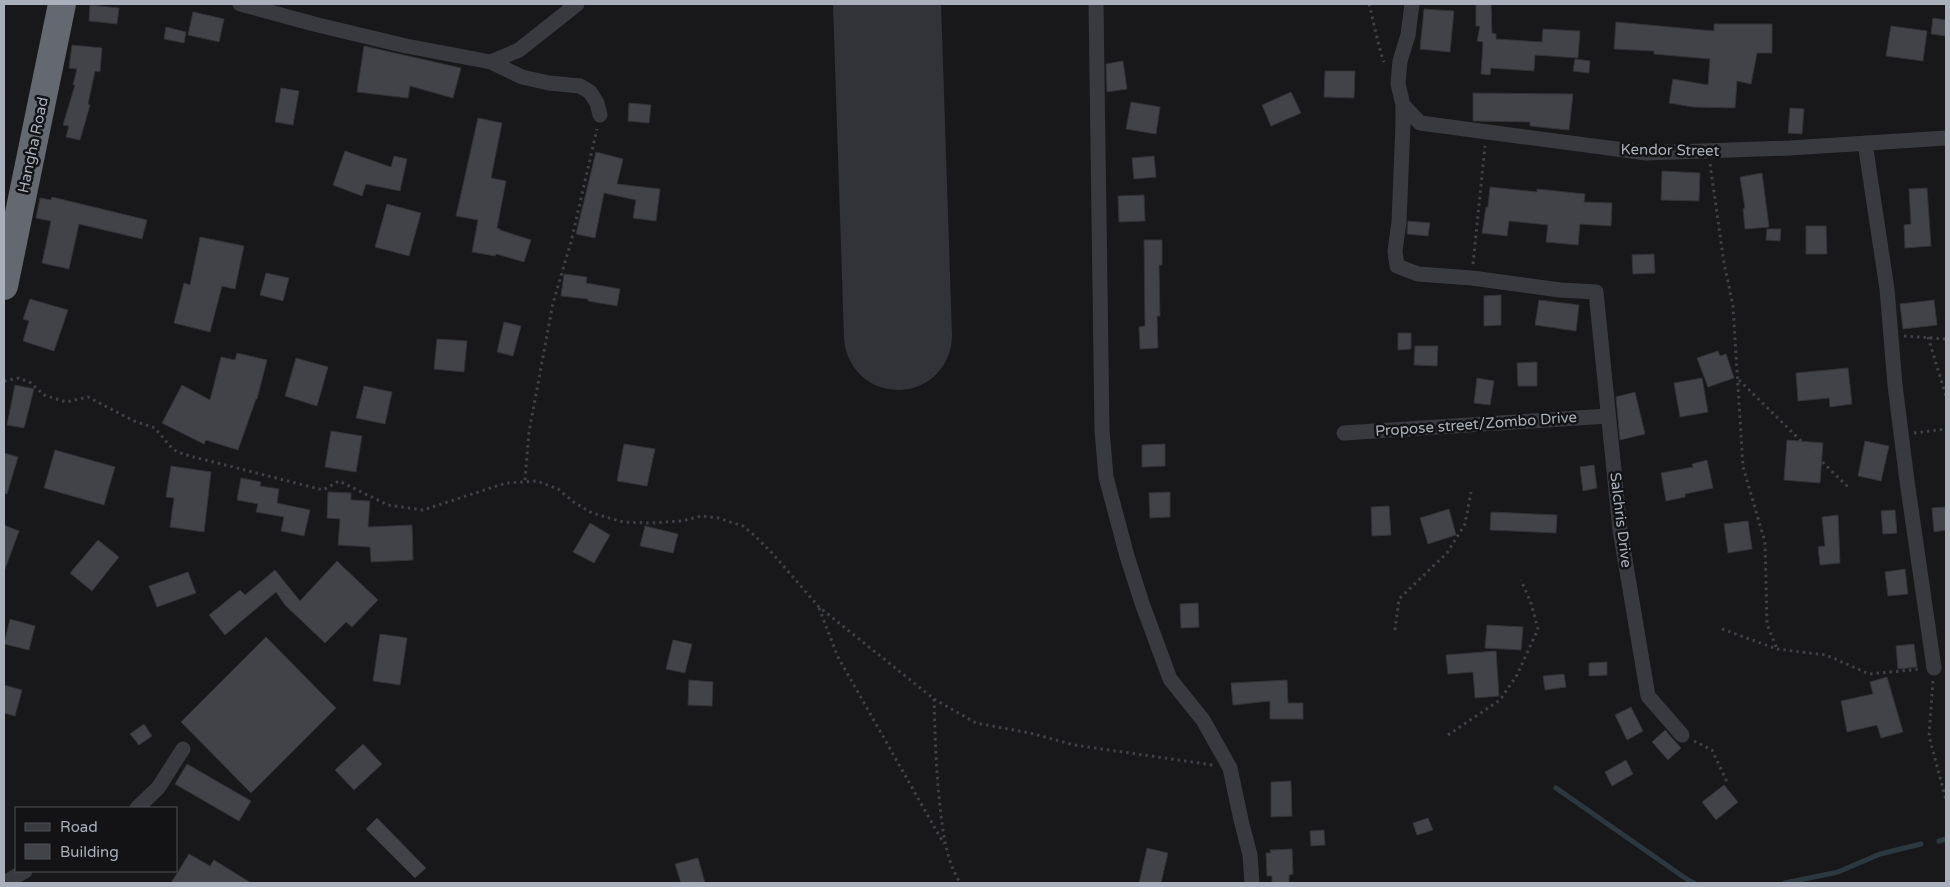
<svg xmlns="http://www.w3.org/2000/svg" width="1950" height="887" font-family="'Varela Round',sans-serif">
	<rect width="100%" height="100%" fill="#18181a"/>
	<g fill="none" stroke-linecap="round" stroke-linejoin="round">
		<path stroke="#2c3840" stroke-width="5" d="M1556,788l132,92 6,3
			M1939,841l7,-2
			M1785,883l53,-11 42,-18 41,-10"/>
		<path stroke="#323338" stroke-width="108" d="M887,4l11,332"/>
	</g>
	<path fill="#424348" stroke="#323237" d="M1476,4h15l1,29 4,1v5l46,3 1,-13 37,2 -2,27 -43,-3 -1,16 -43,-3 -1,7 -9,-1 2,-32 -6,-1 3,-15h-4z
		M90,5l29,3 -2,16 -28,-3z
		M1424,9l30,2 -4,41 -30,-3z
		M193,12l31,7 -5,23 -31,-7z
		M1933,18l13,2v16l-15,-2z
		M1616,22l98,9v-7h58v29h-15l-6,31 -14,-3 -2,27 -42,-1 -24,-4 4,-24 35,6 2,-26 -56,-5v-3l-40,-2z
		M1891,26l36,5 -4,30 -37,-5z
		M166,27l20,5 -2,11 -20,-4z
		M72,45l30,3 -2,24 -5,-1 -7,33 2,1 -10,35 -14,-3 3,-11 -6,-1 12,-40h-2l4,-16 -8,-1z
		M364,46l97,22 -8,30 -43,-12 -2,12 -51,-6z
		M1575,59l15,2 -1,12 -16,-2z
		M1123,61l4,28 -20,3 -1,-28z
		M1325,71h30l-1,27 -30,-1z
		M281,88l18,3 -6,34 -18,-3z
		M1291,92l10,21 -30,13 -9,-21z
		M1473,93l100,1 -4,36 -39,-4v-4l-57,-1z
		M1131,102l29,5 -4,27 -30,-5z
		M629,103l22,2 -2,18 -21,-2z
		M1790,108l14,1 -2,25 -14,-1z
		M478,118l24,5 -11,55 15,3 -9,47 3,1v1l31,10 -7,22 -28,-8 -1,2 -23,-4 6,-32 -22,-4z
		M345,151l46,16 3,-11 13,3 -7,32 -34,-7 -4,12 -29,-11z
		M596,152l27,7 -6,25 43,5 -4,32 -23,-3 3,-18 -32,-7 -9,45 -19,-4z
		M1154,156l2,21 -22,2 -2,-21z
		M1662,171l38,2 -1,28 -38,-1z
		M1762,173l7,54 -24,2 -2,-20 2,-1 -5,-31z
		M1490,187l47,5v-3l48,5 -1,8 28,1 -1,23 -31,-2 -2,21 -32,-3 2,-17 -39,-4 -2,15 -25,-3 4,-26h2z
		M1927,188l4,58 -26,2 -1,-23 7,-1 -2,-35z
		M1144,195l1,26 -26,1 -1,-26z
		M52,197l95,23 -5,19 -63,-15 -10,45 -27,-6 9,-42 -15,-3 4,-20 11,2z
		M387,204l34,9 -12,43 -34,-9z
		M1408,221l22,2 -2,13 -21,-2z
		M1806,226h20l1,28h-21z
		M1767,229h14l-1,12 -14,-1z
		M200,237l44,9 -9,43 -13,-3 -12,46 -36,-9 10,-40 6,2z
		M1144,240h18v25h-3l1,51h-3l1,32 -18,1 -1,-22 6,-1z
		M1654,254l1,19 -22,1 -1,-19z
		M266,273l23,5 -6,23 -23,-6z
		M564,274l23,3 -1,6 34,6 -3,17 -29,-5v-2l-27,-3z
		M1501,295v30l-17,1v-30z
		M30,299l38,11 -14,41 -31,-10 6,-20 -6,-2z
		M1539,300l40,5 -3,26 -41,-6z
		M1934,300l3,25 -34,4 -3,-25z
		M504,322l17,4 -8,30 -16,-4z
		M1398,333h13v16l-13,1z
		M437,339l30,2 -3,31 -30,-3z
		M1415,346h23l-1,20 -23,-1z
		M1718,351l2,5 6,-2 8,24 -26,9 -11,-29z
		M237,353l30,7 -10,39h-1l-18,51 -32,-10 -2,4 -42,-21 20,-38 28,15 11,-43 14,3z
		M296,358l32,9 -11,39 -32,-10z
		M1537,362v24h-19l-1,-23z
		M1848,368l4,36 -22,3 -1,-9 -31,3 -2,-28z
		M1477,378l17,3 -4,24 -16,-2z
		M1702,378l6,34 -28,5 -6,-34z
		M15,385l19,4 -10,39 -17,-3z
		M364,386l28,6 -7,32 -29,-6z
		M1635,392l10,42 -25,6 -4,-43z
		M331,431l31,5 -6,36 -31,-5z
		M1787,440l36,3 -3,40 -36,-3z
		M1865,441l24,5 -8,35 -23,-5z
		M624,444l31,5 -8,37 -30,-5z
		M1165,444v22l-23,1v-22z
		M55,450l60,17 -11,38 -60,-17z
		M4,453l14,4 -11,37 -3,-1z
		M1707,460l6,28 -28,6v3l-19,4 -5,-28 32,-6 -1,-3z
		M1594,465l3,23 -14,3 -3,-24z
		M171,466l40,6 -7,60 -34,-5 4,-29 -8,-1z
		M241,478l20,4 -1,4 19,3 -2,14 33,7 -6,26 -23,-5 3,-14 -28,-5 2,-8 -21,-4z
		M328,492l23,1v7l19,1 -2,26 44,-2 1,35 -42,2 -1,-15 -32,-2 2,-26 -13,-1z
		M1170,492v25l-20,1 -1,-25z
		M1389,506l2,29 -19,1 -1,-29z
		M1946,507v23l-12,2 -2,-24z
		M1449,509l7,26 -28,9 -8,-26z
		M1895,510l2,23 -14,1 -2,-23z
		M1491,512l66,3 -1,18 -66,-3z
		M1838,515l2,48 -20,2 -2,-18 7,-1 -3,-29z
		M1748,521l4,28 -24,4 -4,-29z
		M590,523l20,12 -16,28 -21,-11z
		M4,525l15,6 -14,38 -1,-1z
		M645,526l33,8 -5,19 -33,-7z
		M98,540l21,17 -27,34 -22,-18z
		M337,561l41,39 -26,27 -6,-5 -21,21 -40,-38 -9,-13 -51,43 -16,-20 31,-25 5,5 30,-25 25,31z
		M1905,569l3,25 -20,2 -3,-24z
		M188,572l8,21 -39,14 -8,-21z
		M1198,603l1,24 -18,1 -1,-24z
		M10,619l25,7 -6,24 -25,-6z
		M1487,625l36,2 -2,23 -36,-2z
		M380,634l27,4 -7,47 -27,-4z
		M266,637l70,71 -85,85 -70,-71z
		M673,640l19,4 -7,29 -19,-4z
		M1914,644l3,23 -19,2 -2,-23z
		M1496,651l3,45 -24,2 -2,-26 -25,2 -2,-19z
		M1607,662v13l-18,1v-13z
		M1564,674l2,13 -21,3 -2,-14z
		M1887,677l16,55 -22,6 -4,-13 -30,7 -6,-31 32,-7 -3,-12z
		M689,680l24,2 -1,24 -24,-1z
		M1287,680l1,23h15v16h-33v-18l-37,4 -2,-22z
		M4,685l18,5 -7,26 -11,-3z
		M1631,707l12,24 -16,9 -12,-25z
		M144,724l8,12 -13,9 -9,-11z
		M1665,730l16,18 -13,12 -16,-18z
		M363,744l19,20 -28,26 -19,-20z
		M1626,760l7,14 -21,12 -7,-14z
		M187,764l64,37 -12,20 -64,-37z
		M1291,781l1,35 -21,1v-35z
		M1724,785l14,17 -22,18 -14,-18z
		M377,818l49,50 -11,10 -49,-49z
		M1428,818l5,12 -16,5 -4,-12z
		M1324,830l1,15 -14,1 -1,-15z
		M1147,848l21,5 -7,30h-22z
		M1292,849l1,25 -4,1v8h-17v-7h-5l-1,-23h5l-1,-3z
		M189,854l21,12 4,-6 37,23h-80z
		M698,858l7,25h-24l-6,-19z"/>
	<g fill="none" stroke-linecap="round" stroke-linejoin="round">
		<path stroke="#3e4147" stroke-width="3" stroke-dasharray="2.5 4" stroke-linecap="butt" d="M1369,4l12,50 3,8
			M1710,164l14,99 9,43 10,161 22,75 2,82 10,25
			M1473,264l12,-118
			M1904,336l42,3
			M1928,337l18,59
			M1739,380l110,108
			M4,381l15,-3 12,5 13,12 22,7 22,-5 46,24 21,7 14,17 8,7 17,5 129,33 16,-9 49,24 35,5 83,-27 31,-2 21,8 17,14 17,10 31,9 27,1 32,-2 19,-5 17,2 25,8 11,9 19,19 46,53 115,92 42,24 54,10 44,12 139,20
			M1914,433l32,-4
			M525,480l4,-48 24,-129 18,-61 26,-113
			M819,608l19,49 106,187
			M1722,629l55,20 49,6 43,19 52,-5
			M1395,630l4,-31 48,-46 18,-29 6,-32
			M1933,681l-4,55 17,64
			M934,699c1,36 2,71 6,107 3,28 6,53 20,77
			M1448,735l52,-35 17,-25 21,-46 -7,-26 -10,-23
			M1694,741l18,9 15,32"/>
		<path stroke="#393a40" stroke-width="15" d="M240,4l78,21 88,21 85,16 31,15 27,6 31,3 10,6 7,11 3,12
			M1096,4l6,426 4,47 21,79 15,47 28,76 33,41 27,48 11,52 9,35 2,28
			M1412,4l-4,31 -8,26 -2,23 5,21v19l-4,98 -4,29 2,15 21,8 54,4 88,12 36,2 24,238 28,166 34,39
			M491,62l28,-12 58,-46
			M1403,105l17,18 226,30 144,-5 156,-10
			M1865,143l22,146 8,96 12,96 27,187
			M1344,433l264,-17
			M137,808l21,-20 25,-39
			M4,883l21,-12"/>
		<path stroke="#646871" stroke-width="28" d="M4,286l58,-282"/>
	</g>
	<g text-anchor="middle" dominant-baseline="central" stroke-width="5" stroke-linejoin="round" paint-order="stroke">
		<g font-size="15" fill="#a9afbb" stroke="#131315">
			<text transform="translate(33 145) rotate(-78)">Hangha Road</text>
			<text transform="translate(1670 150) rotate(1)">Kendor Street</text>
			<text transform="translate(1476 424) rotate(-4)">Propose street/Zombo Drive</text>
			<text transform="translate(1621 520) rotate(83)">Salchris Drive</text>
		</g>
	</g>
	<rect width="1950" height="887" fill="none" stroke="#a9afbb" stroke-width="10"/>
	<rect x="15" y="807" width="162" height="65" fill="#131315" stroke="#4f5157"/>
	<rect x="25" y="823" width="25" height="8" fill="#393a40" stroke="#4f5157"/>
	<text x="60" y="832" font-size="15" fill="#a9afbb">Road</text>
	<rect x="25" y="844" width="25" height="15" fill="#424348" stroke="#4f5157"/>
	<text x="60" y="857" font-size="15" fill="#a9afbb">Building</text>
</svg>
